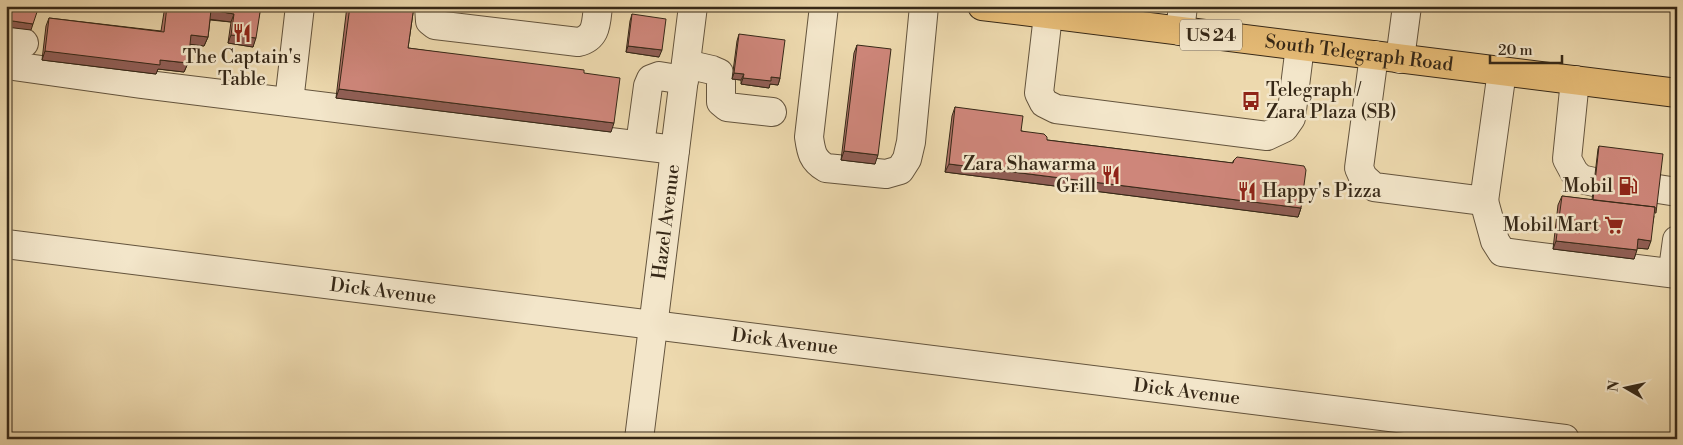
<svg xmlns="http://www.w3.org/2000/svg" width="1683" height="445" font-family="'Libre Bodoni',serif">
	<rect width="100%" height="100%" fill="#edd9ae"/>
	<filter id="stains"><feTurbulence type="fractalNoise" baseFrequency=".004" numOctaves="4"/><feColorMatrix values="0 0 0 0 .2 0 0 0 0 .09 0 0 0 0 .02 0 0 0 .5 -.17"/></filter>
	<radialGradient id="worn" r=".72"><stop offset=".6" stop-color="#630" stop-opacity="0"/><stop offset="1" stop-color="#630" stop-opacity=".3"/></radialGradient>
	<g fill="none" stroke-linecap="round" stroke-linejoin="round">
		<g stroke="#64543d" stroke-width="30">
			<g id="minor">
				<path d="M429,6l1,15 5,4 143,17c19,-4 18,-19 20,-36"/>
				<path d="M824,6l-15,131c2,14 3,23 17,31l60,6 14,-4 7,-11 4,-17 13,-136"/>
				<path d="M1048,15l-9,78 5,10 12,6 211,27 17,-8 7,-10 9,-72"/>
				<path d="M1180,31l3,-25"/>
				<path d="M6,41l18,2"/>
				<path d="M1374,55l-15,113 4,9 11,10 110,14 18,-130"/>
				<path d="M1400,59l7,-53"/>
				<path d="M686,64l26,6 7,3 2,9v20l6,5 45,5"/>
				<path d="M6,65l135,19 534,66"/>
				<path d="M1575,80l-8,79 7,13 7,7 13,3"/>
				<path d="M289,102l11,-96"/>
				<path d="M640,145l8,-59 3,-7 8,-3 25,4"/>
				<path d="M1658,189l19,3"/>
				<path d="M1484,201l11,40 7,11 175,22"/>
				<path id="s1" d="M6,244l1559,195"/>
				<path d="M1674,262l3,-22"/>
				<path id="s2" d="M639,439l54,-433"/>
			</g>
		</g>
		<g stroke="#362817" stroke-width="30">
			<g id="highway">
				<path id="s3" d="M982,6l695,87"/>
			</g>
		</g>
		<use href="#minor" stroke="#f3e6ca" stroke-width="28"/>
		<use href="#highway" stroke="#e6bc77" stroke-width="28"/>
	</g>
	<path fill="#b17369" stroke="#362817" d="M165,6h96l-8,41 -25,-4 3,-21 -21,-2 -2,17 -4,9 -14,-2 -2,19 -4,9 -26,-3 -2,5 -114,-14 4,-34 3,-8 112,13z
		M347,6h67l-6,42 176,25 27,59 -275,-34z
		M632,14l27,43 -33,-5 4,-31z
		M739,34l41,44 -2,7 -8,-1 -1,4 -28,-4v-4l-9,-1 5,-38z
		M857,45l18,119 -34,-4 13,-107z
		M955,107l92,33 185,23 2,-3 67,48 -3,9 -353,-45 7,-56z
		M1599,146l55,70 -6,33 -11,-1 -3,11 -81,-10 5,-44 4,-9 30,4 6,-51z"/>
	<path fill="#905e55" stroke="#362817" d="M211,10l23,4 -3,8 -23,-3z
		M6,20l27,4 -2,6 -25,-3z
		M191,35l17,2 -4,9 -16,-2z
		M231,35l25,3 -3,9 -25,-4z
		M628,46l34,4 -3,7 -33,-5z
		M45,51l115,9 28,3 -4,9 -26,-3 -2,5 -114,-14z
		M734,73l10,1 -3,6 -9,-1z
		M771,77l9,1 -2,7 -8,-1 -1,4 -28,-4 2,-6z
		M339,89l275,34 -3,9 -275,-34z
		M844,151l34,4 -3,9 -34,-4z
		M949,164l352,44 -3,9 -353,-45z
		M1638,239l13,2 -3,8 -13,-1z
		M1556,241l81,9 -3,9 -81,-10z"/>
	<path fill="#ce867a" stroke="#362817" d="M6,6h33l-6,18 -27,-4z
		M167,6h94l-5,32 -25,-3 3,-21 -23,-4 -3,27 -17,-2 -3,28 -28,-3v5l-115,-14 4,-33 115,14z
		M350,6h64l-6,42 176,22v3l36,5 -6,45 -275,-34z
		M632,14l34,5 -4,31 -34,-4z
		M739,34l46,6 -5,38 -9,-1v4l-28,-3 1,-4 -10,-1z
		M857,45l34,4 -13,106 -34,-4z
		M955,107l68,9 -2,15 23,3 3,3v3l186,23 1,-3 3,-3 67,9 2,4 -5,38 -352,-44z
		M1599,146l64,8 -7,59h-1v-6l-62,-7z
		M1562,196l93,11 -4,34 -13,-2 -1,11 -81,-9z"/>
	<defs>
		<g id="restaurant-bare" transform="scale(1.5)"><path d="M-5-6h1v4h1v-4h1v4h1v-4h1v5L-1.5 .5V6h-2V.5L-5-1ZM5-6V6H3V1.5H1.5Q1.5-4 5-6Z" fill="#8f2418" stroke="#f3e6ca" stroke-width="2.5" paint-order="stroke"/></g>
		<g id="bus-bare" transform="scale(1.5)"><path d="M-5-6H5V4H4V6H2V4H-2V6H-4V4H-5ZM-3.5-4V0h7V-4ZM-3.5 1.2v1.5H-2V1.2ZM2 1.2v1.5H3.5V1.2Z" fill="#8f2418" stroke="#f3e6ca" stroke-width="2.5" paint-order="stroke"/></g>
		<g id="fuel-bare" transform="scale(1.5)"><path d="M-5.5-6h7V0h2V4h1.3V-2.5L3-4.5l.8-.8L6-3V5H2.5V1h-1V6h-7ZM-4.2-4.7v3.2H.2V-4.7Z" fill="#8f2418" stroke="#f3e6ca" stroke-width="2.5" paint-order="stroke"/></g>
		<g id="supermarket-bare" transform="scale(1.5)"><path d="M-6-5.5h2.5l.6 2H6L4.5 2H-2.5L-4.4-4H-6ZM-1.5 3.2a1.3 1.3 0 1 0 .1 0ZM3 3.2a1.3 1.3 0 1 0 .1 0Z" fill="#8f2418" stroke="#f3e6ca" stroke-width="2.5" paint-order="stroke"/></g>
	</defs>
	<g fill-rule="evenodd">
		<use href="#restaurant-bare" x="242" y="33"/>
		<use href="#bus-bare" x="1251" y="101"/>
		<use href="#restaurant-bare" x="1111" y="175"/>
		<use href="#fuel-bare" x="1628" y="186"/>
		<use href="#restaurant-bare" x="1247" y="191"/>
		<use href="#supermarket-bare" x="1614" y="225"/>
	</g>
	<g text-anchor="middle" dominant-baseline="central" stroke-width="5" stroke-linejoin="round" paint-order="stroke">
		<rect fill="#f3e6ca" stroke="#6f614d" stroke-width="1" x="1180" y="19.5" width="62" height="31" rx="4"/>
		<g font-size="18" font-weight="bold" fill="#362817">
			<text x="1211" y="35">US 24</text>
		</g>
		<g font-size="19" fill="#362817" stroke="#f3e6ca">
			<text stroke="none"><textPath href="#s3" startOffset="380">South Telegraph Road</textPath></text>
			<text stroke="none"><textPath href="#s2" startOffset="219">Hazel Avenue</textPath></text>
			<text stroke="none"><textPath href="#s1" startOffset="380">Dick Avenue</textPath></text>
			<text stroke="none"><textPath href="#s1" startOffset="785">Dick Avenue</textPath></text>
			<text stroke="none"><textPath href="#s1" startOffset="1190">Dick Avenue</textPath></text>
		</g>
		<g font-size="19" fill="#362817" stroke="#f3e6ca" text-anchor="end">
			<text x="242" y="57" text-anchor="middle">The Captain's<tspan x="242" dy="22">Table</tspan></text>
			<text x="1266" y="90" text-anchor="start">Telegraph /<tspan x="1266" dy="22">Zara Plaza (SB)</tspan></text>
			<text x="1096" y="164">Zara Shawarma<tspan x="1096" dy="22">Grill</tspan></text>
			<text x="1613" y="186">Mobil</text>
			<text x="1262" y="191" text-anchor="start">Happy's Pizza</text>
			<text x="1599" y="225">Mobil Mart</text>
		</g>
	</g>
	<rect width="1683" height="445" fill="none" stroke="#edd9ae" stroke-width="25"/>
	<rect x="8" y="8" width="1668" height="430" fill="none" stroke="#362817" stroke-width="2.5"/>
	<rect x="12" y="12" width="1658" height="420" fill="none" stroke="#362817"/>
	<g transform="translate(1626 388) rotate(279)" stroke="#f3e6ca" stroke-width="4" paint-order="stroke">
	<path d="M0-4L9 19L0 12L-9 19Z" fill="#362817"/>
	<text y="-8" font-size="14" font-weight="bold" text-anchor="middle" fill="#362817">N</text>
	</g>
	<path d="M1490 55v8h72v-8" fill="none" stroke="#362817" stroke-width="2.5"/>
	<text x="1498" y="55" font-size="15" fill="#362817" stroke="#f3e6ca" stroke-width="4" paint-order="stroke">20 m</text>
	<rect width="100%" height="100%" filter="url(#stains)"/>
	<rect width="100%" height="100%" fill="url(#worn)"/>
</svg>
